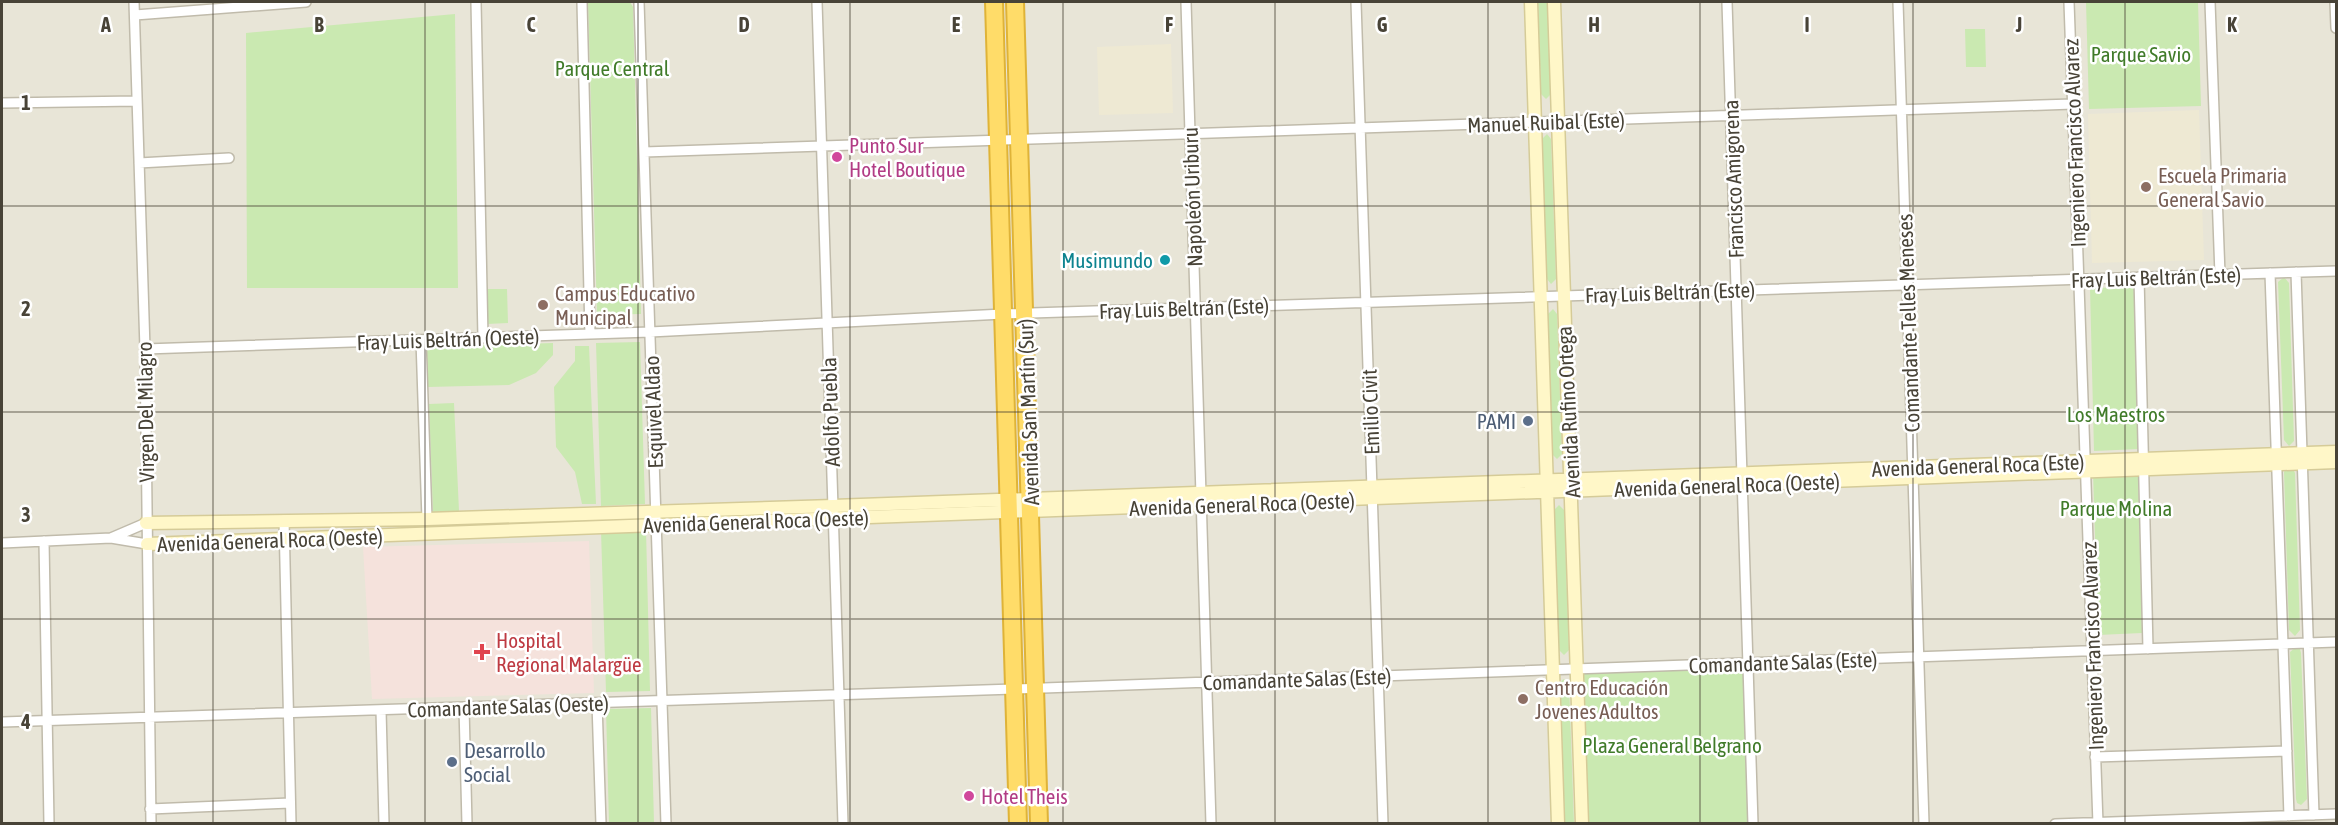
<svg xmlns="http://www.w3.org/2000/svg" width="2338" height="825" font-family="'Asap Condensed',sans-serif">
	<rect width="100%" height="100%" fill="#f4f2e9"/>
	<path fill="#e8e5d7" d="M2,2h2334v821h-2334z"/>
	<path fill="#eee9d3" d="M1171,44l2,69 -74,2 -2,-68z
		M2199,110l5,150 -112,3 -4,-149z"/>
	<path fill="#f5e2dc" d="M589,541l5,152 -222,6 -9,-152z"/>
	<path fill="#cae9b1" d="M588,2h42l3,5 8,307 -44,1z
		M1538,2h10l3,92 -5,5 -5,-5z
		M2086,2h112l3,104 -112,3z
		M455,14l3,274h-211l-1,-255z
		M1965,29h20l1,38h-20z
		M1547,134l4,5 5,140 -5,5 -4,-5 -5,-140z
		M2284,277l5,6 5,158 -5,5 -5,-6 -6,-158z
		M2134,287l5,162 -45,2 -4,-163z
		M486,289h21l1,34 -21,1z
		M1553,309l4,5 5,140 -5,5 -5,-5 -4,-140z
		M640,342l5,162 -44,2 -5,-163z
		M553,343v12l-17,18 -27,12 -81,2 -1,-40z
		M575,346h14l7,158h-14l-7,-32 -19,-25 -2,-60 21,-26z
		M454,403l5,108 -26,1 -4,-108z
		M2286,469h7l2,4 5,157 -5,6 -6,-6 -5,-158z
		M2138,471l4,162 -44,2 -5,-163z
		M1559,505l5,5 5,140 -5,5 -5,-5 -5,-140z
		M646,530l4,161 -44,1 -5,-161z
		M2296,647l4,2 1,4 6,146 -6,6 -4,-2 -1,-4 -6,-147z
		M1748,663l5,160h-171l-5,-153z
		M1564,679l5,5 5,139h-10l-5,-140z
		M651,708l3,115h-45l-3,-114z"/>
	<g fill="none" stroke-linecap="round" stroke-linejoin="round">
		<g stroke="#c0bbab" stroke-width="12">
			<path id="street" d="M134,2l11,347 6,475
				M476,2l7,336
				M582,2l8,332
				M639,2l27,822
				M817,2l26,822
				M1186,2l25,822
				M1356,2l27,822
				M1727,2l26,822
				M1898,2l26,822
				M2069,2l29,822
				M2210,2l10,273
				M2335,2l1,26
				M135,15l171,-13
				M2,103l135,-2
				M644,152l1429,-48
				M139,163l90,-5
				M2296,272l18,543
				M2270,273l19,543
				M2139,277l9,372
				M421,340l6,179
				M145,349l505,-17 353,-18 1333,-43
				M284,520l7,304
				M111,538l35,-15
				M44,541l5,283
				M2,543l109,-5 36,6
				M597,703l4,121
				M464,707l3,117
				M381,710l3,114
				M2,722l1012,-33 1322,-47
				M2095,757l192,-6
				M150,809l140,-6
				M2055,824l281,-10"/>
		</g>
		<g stroke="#d5cb98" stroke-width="15">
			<path id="secondary" d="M1531,2l27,822
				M1554,2l28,822
				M146,523l281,-4 406,-13 1503,-54
				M147,544l2189,-82"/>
		</g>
		<g stroke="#dfb338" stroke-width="20">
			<path id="highway" d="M994,2l24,822
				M1015,2l24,822"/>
		</g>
		<use href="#street" stroke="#fff" stroke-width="9"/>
		<use href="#secondary" stroke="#fff7c8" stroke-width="12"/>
		<use href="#highway" stroke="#ffdc69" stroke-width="16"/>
	</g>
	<path fill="none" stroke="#484337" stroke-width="1.5" stroke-opacity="0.55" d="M213,2v822M425,2v822M638,2v822M850,2v822M1063,2v822M1275,2v822M1488,2v822M1700,2v822M1913,2v822M2125,2v822M2,206h2334M2,412h2334M2,619h2334"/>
	<g fill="#d1479c" stroke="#fff" stroke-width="2">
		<circle cx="837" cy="157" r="6"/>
		<circle cx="969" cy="796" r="6"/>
	</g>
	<g fill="#8d6e63" stroke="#fff" stroke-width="2">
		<circle cx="2146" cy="187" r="6"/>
		<circle cx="543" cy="305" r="6"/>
		<circle cx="1523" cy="699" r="6"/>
	</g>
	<circle fill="#0f9aa8" stroke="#fff" stroke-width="2" cx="1165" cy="260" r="6"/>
	<g fill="#5c6f8a" stroke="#fff" stroke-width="2">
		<circle cx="1528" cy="421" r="6"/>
		<circle cx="452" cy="762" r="6"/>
	</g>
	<path fill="#e0444e" stroke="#fff" stroke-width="2" d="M479 643h6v6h6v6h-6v6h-6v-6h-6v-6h6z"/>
	<g text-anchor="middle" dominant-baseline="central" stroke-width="5" stroke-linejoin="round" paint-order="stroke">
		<g font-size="21" fill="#407b29" stroke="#fff">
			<text x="2141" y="54">Parque Savio</text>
			<text x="612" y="68">Parque Central</text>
			<text x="2116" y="414">Los Maestros</text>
			<text x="2116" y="508">Parque Molina</text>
			<text x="1672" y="745">Plaza General Belgrano</text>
		</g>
		<g font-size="21" fill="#484337" stroke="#fff">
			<text transform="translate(1546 122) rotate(-2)">Manuel Ruibal (Este)</text>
			<text transform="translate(2074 143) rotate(-92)">Ingeniero Francisco Alvarez</text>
			<text transform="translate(1733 179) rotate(-92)">Francisco Amigorena</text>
			<text transform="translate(1192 197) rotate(-92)">Napoleón Uriburu</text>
			<text transform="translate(2156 277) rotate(-2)">Fray Luis Beltrán (Este)</text>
			<text transform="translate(1670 292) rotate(-2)">Fray Luis Beltrán (Este)</text>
			<text transform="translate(1184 308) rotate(-2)">Fray Luis Beltrán (Este)</text>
			<text transform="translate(1908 323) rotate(-92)">Comandante Telles Meneses</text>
			<text transform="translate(448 339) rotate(-2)">Fray Luis Beltrán (Oeste)</text>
			<text transform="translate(145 412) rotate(-91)">Virgen Del Milagro</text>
			<text transform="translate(653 412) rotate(-92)">Esquivel Aldao</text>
			<text transform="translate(830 412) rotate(-92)">Adolfo Puebla</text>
			<text transform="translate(1028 412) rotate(-92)">Avenida San Martín (Sur)</text>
			<text transform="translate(1370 412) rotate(-92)">Emilio Civit</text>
			<text transform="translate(1568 412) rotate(-93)">Avenida Rufino Ortega</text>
			<text transform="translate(1978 465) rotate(-2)">Avenida General Roca (Este)</text>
			<text transform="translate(1727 485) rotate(-2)">Avenida General Roca (Oeste)</text>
			<text transform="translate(1242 504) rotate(-2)">Avenida General Roca (Oeste)</text>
			<text transform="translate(756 521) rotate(-2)">Avenida General Roca (Oeste)</text>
			<text transform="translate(270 540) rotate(-2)">Avenida General Roca (Oeste)</text>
			<text transform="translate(2092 646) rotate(-92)">Ingeniero Francisco Alvarez</text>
			<text transform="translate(1783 662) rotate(-2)">Comandante Salas (Este)</text>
			<text transform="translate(1297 679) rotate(-2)">Comandante Salas (Este)</text>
			<text transform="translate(508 706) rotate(-2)">Comandante Salas (Oeste)</text>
		</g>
		<g font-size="21" fill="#b23c85" stroke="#fff" text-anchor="start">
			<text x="849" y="145">Punto Sur<tspan x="849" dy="24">Hotel Boutique</tspan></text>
			<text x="981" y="796">Hotel Theis</text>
		</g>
		<g font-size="21" fill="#785e54" stroke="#fff" text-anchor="start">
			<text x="2158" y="175">Escuela Primaria<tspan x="2158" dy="24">General Savio</tspan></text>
			<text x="555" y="293">Campus Educativo<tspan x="555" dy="24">Municipal</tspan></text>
			<text x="1535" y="687">Centro Educación<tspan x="1535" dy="24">Jovenes Adultos</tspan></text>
		</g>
		<g font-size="21" fill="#0d838f" stroke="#fff" text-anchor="end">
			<text x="1153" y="260">Musimundo</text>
		</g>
		<g font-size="21" fill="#4e5e75" stroke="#fff" text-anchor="end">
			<text x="1516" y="421">PAMI</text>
			<text x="464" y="750" text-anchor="start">Desarrollo<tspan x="464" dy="24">Social</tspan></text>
		</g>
		<g font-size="21" fill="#be3a42" stroke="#fff" text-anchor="start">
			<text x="496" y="640">Hospital<tspan x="496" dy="24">Regional Malargüe</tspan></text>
		</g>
	</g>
	<g font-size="20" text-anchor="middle" font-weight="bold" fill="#484337" stroke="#fff" stroke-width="5" stroke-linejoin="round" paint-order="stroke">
		<text x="106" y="32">A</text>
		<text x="319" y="32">B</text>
		<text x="531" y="32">C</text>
		<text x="744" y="32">D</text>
		<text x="956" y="32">E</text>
		<text x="1169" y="32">F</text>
		<text x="1382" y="32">G</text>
		<text x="1594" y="32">H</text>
		<text x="1807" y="32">I</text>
		<text x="2019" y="32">J</text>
		<text x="2232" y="32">K</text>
		<text x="26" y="110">1</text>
		<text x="26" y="316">2</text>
		<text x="26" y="522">3</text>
		<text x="26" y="729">4</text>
	</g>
	<rect width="2338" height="825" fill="none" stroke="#484337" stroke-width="6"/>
</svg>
